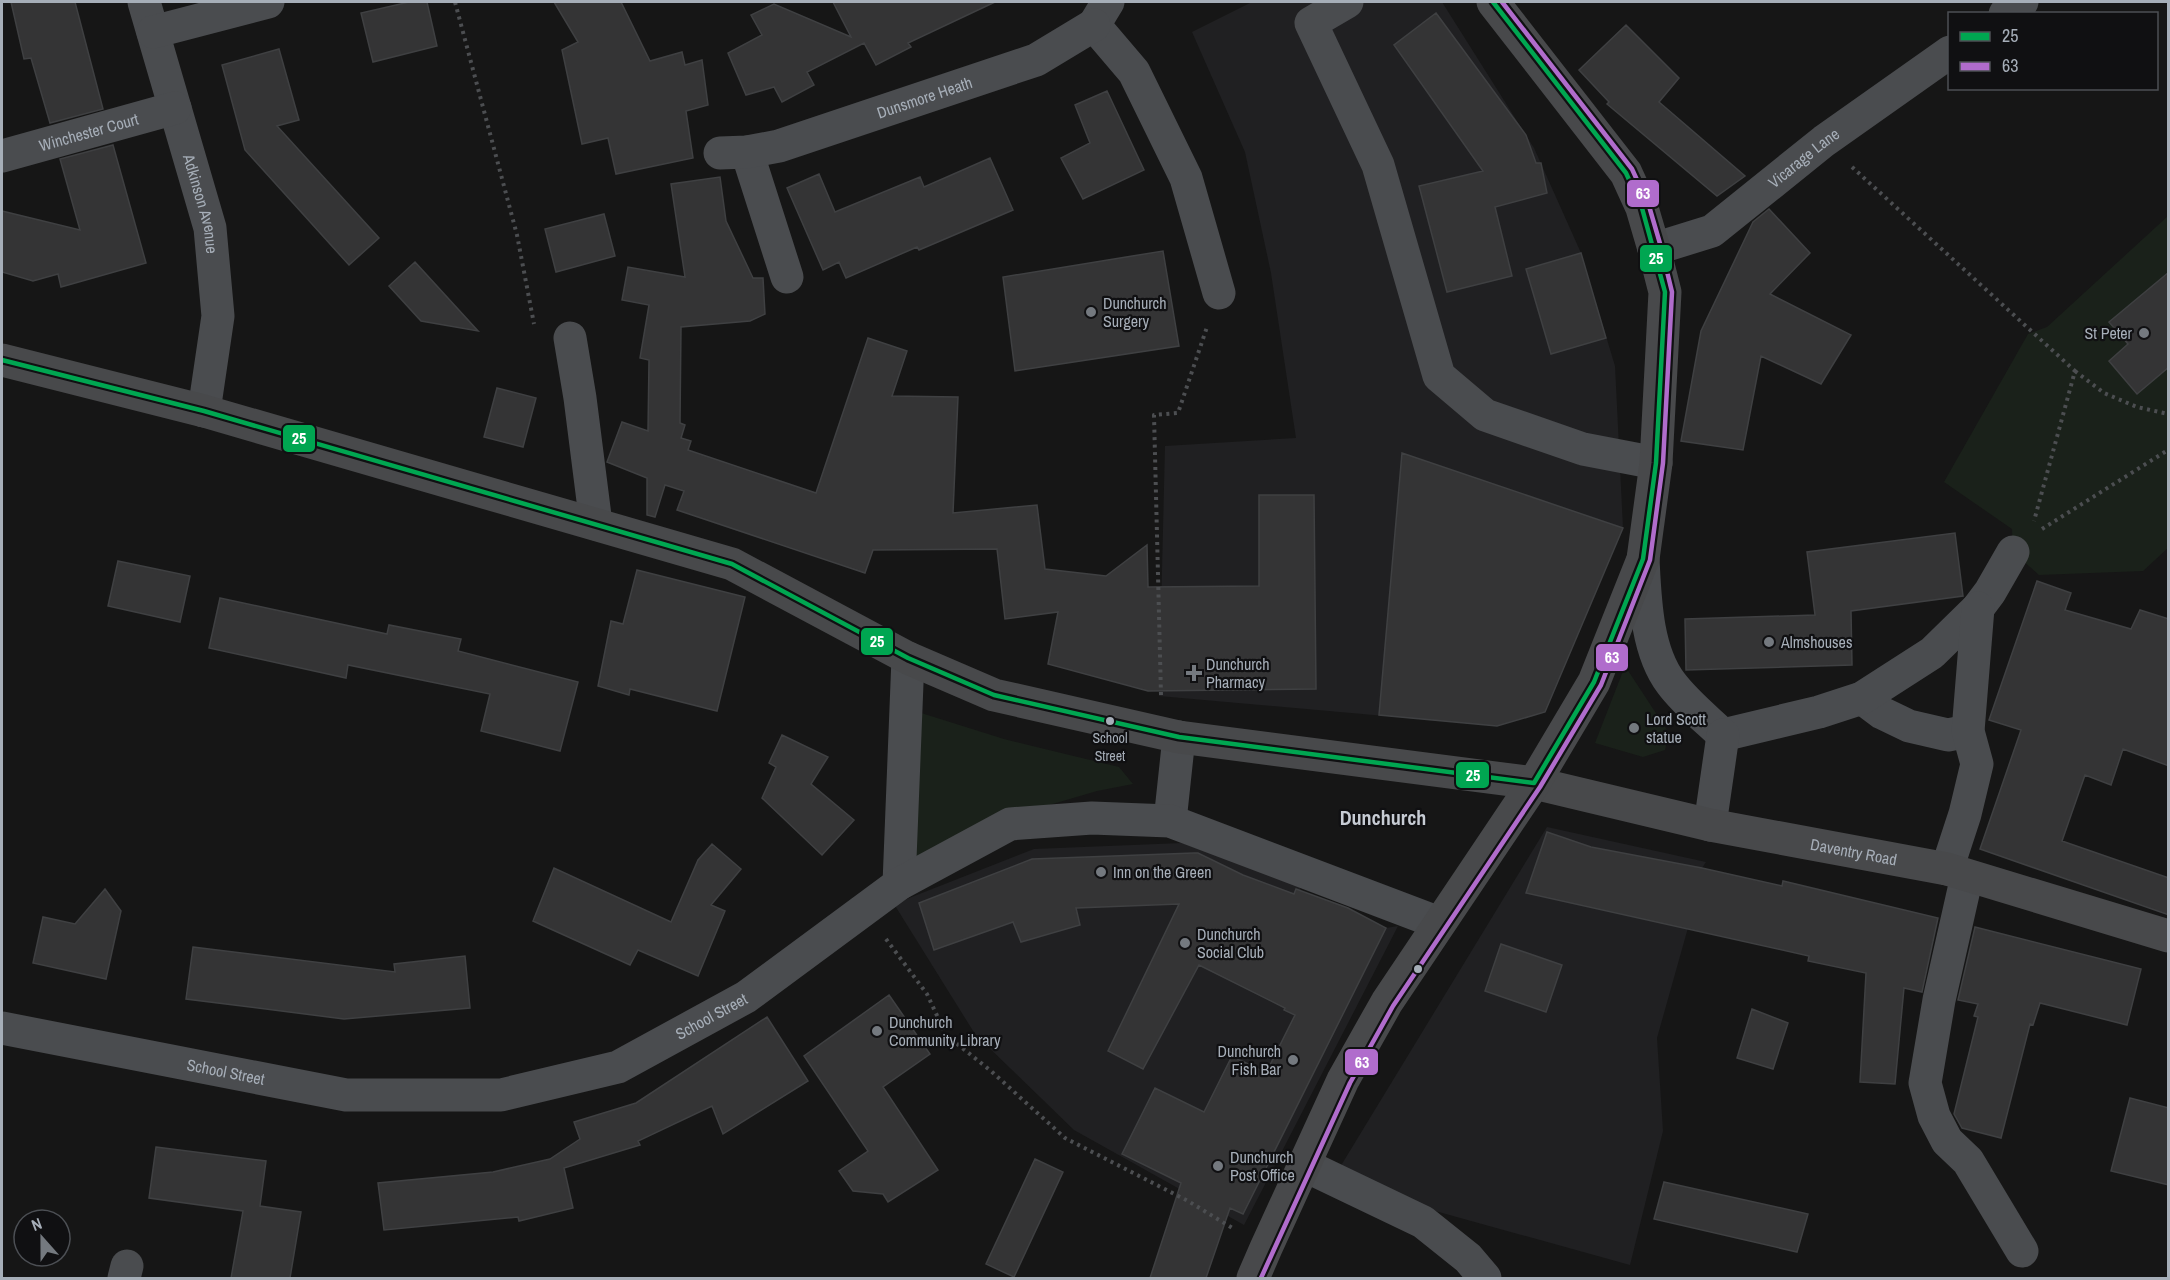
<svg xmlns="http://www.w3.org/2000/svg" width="2170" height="1280" font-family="'Archivo Narrow',sans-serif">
	<rect width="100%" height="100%" fill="#161616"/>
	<path fill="#202022" d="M1252,2h190l92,146 47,105 34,113 8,162 -78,184 -48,14 -338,-30 6,-250 131,-8 -25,-165 -26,-121 -53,-120z
		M1547,827l159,35 -4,6 -9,42 -36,128 6,93 -33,134 -299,-83z
		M1182,843l117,41 2,7 85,37 12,-2 -154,299 -170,-95 -99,-96 -81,-130 140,-55z"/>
	<path fill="#1a211a" d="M2168,216v332l-25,23 -104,4 -26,-23 -1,-23 -68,-47 84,-148 19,-7z
		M1625,666l44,67 -4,17 -22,7 -48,-14z
		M918,712l86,27 115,28 14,17 -36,7 -89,26 -100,52z"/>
	<path fill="#343435" stroke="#3f4042" stroke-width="1.5" d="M11,2h64l28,107 -53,14 -19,-65 -7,1z
		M409,2h18l10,44 -64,16 -12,-49z
		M554,2h67l29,59 32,-9 3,13 17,-5 6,45 -22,6 7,47 -77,16 -8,-36 -26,6 -20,-94 16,-8z
		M833,2h162l-87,41 3,4 -35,18 -12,-22 -57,29 7,13 -32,17 -8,-15 -28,8 -18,-42 34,-18 -11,-20 23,-11 77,33z
		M1436,13l90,122 10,28h5l6,30 -52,14 17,69 -65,16 -28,-106 64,-15 -89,-126z
		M1626,25l53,53 -20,24 86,74 -28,20 -110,-92 2,-2 -30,-32z
		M279,49l20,71 -22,6 102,112 -30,27 -104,-115 -23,-85z
		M1107,91l37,79 -61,29 -22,-41 29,-15 -15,-38z
		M113,145l33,118 -85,24 -3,-13 -25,7 -31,-9v-61l78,19 -20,-71z
		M990,158l23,52 -94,40 -2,-3 -71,31 -7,-16 -16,8 -36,-82 32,-14 16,38 85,-35 4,10z
		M720,177l6,44 27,57h10l2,36 -15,7 -69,6 -1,96 5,2 -4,13 10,3 -3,9 128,43 52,-155 39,13 -15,45 66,1 -5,116 84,-8 8,64 61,7 41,-31 1,42 111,-1v-91h55l2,194 -168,2 -100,-27 10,-52 -53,7 -8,-70 -124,1 -8,23 -188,-63 7,-19 -19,-6 -10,32 -8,-2v-37l-40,-16 15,-40 26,9 1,-71 -9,-2 9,-53 -27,-5 6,-33 57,10 -14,-93z
		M1769,209l41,44 -40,41 81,41 -30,49 -60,-28 -18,94 -62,-9 20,-110 52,-109z
		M604,214l11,42 -59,16 -11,-43z
		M1163,251l16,95 -164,25 -12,-94z
		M1581,253l25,85 -55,16 -25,-85z
		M415,262l63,69 -57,-10 -32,-35z
		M2169,272v95l-32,27 -28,-33 19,-17 -19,-22z
		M497,388l39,10 -13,49 -39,-10z
		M1402,453l221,75 -78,184 -48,14 -118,-11z
		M1955,533l8,63 -112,15 1,54 -166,5 -1,-51 130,-4 -8,-63z
		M118,561l72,15 -10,46 -72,-16z
		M637,570l108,27 -28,114 -87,-22 -1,6 -31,-9 13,-65 12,3z
		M2037,581l34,12 -6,17 66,19 9,-19 29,9v147l-46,-17 -12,36 -26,-10 -23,66 107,37v37l-189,-66 41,-119 -32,-10z
		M220,598l167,36 2,-9 72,14 -3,12 120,31 -18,69 -79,-20 9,-37 -142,-29 -2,13 -137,-30z
		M782,735l46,22 -17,27 43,36 -32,35 -60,-57 14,-31 -7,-4z
		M1547,832l44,15 111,21 80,18 1,-5 155,37 -16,74 -18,-4 -9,96 -35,-2 6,-109 -58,-12 1,-5 -283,-63z
		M712,844l29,25 -30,36 14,6 -27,65 -60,-26 -8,15 -97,-44 21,-53 117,54 27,-62z
		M1194,853h4l45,22 51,19 2,-5 52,19 38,20 -143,286 -13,-6 -24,70h-56l31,-95 -59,-29 33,-66 49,24 28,-56 34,17 29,-58 -11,-5 1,-2 -86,-43 -56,104 -35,-18 71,-147 -103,4 4,17 -59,17 -8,-20 -79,28 -15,-47 113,-44z
		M105,889l16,22 -15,68 -73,-16 10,-46 32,7z
		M1975,927l166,42 -14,56 -87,-22 -7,22 -3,-1 -29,114 -39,-10 -8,-14 24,-97 -4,-1 4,-12 -20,-4z
		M1501,944l61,21 -16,47 -61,-21z
		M193,947l202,25 -1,-8 71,-8 5,52 -126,11 -158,-20z
		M889,995l41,59 -47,33 55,83 -50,32 -5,-8 -30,-3 -14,-20 29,-20 -64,-95z
		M1752,1009l36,14 -15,46 -36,-11z
		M767,1017l41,64 -85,53 -11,-28 -74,35 2,4 -76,23 9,40 -54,13 -1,-4 -134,13 -6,-47 115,-11 57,-13 30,-20 -6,-17 62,-19z
		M2130,1098l39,10v77l-58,-14z
		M156,1147l110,14 -6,45 41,6 -11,66h-59l12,-67 -94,-13z
		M1035,1159l28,13 -49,105 -28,-13z
		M1664,1182l144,32 -11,38 -143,-33z"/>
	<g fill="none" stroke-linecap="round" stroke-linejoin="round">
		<path stroke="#4c4e51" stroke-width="4" stroke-dasharray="3 4.5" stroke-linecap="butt" d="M455,2l62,233 17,89
			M1852,167l223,204 -41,150
			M2075,371l29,22 33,14 31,7
			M2042,529l126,-79
			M1161,695l-7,-280 24,-2 29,-86
			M886,939l41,55 19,41 45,36 74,67 123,63 46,28"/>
		<g stroke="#4a4c4f" stroke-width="33">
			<path id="s1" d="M144,2l66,226 8,88 -14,95"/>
			<path d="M1108,2l-14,23 40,47 52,106 33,115"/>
			<path d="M1347,2l-36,21 67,142 61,211 46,39 98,34 73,14"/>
			<path d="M2005,14l17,-12"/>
			<path d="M153,32l115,-30"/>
			<path d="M747,152l40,125"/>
			<path id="s2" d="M720,153l27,-1 32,-6 257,-86 58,-35"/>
			<path id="s3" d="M2,156l173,-48"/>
			<path id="s4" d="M1654,249l58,-18 112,-90 126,-89"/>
			<path d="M570,338l10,60 16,126"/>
			<path d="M1643,559c2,38 3,91 28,124 14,19 34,35 52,52"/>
			<path d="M1862,698l20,15 27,13 39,9 20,-4"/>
			<path d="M1723,735l96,-23 43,-14 70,-45 46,-45 12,-16 23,-40"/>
			<path d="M1170,821l9,-84"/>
			<path d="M1710,825l13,-90"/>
			<path d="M1947,869l18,-55 12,-50 -9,-33 10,-123"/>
			<path d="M1967,876l-28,124 -14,83 9,33 13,25 21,20 54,90"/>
			<path d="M899,884l9,-226"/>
			<path id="s5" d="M2,1028l344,67h155l117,-28 128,-70 153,-113 111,-60 82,-6 78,3 269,102"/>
			<path d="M1304,1165l119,57 45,36 17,20"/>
			<path d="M124,1278l3,-12"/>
		</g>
		<g stroke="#48494b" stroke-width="33">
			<path id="s6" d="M2,360l202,51 528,153 176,94 86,37 185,42 355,46 176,42 237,44 221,67"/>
			<path d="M1253,1278l13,-30 77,-168 44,-78 147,-219 60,-101 49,-123 13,-96 9,-171 -11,-43 -12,-41 -16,-35 -133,-171"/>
		</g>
		<g stroke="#101012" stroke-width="9">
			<path id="bus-1" d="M2,360l202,51 528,153 176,94 86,37 185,42 355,46 60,-101 49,-123 13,-96 9,-171 -23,-84 -16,-35 -133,-171"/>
		</g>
		<g stroke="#101012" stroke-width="9">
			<path id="bus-2" d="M1261,1278l89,-195 43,-77 147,-219 61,-102 49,-125 13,-97 9,-171 -11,-45 -12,-41 -17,-37 -130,-167"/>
		</g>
		<use href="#bus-1" stroke="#00a651" stroke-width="4.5"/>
		<use href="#bus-2" stroke="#b06ccc" stroke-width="4.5"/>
	</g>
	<g fill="#74797f" stroke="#101012" stroke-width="2">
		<circle cx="1091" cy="312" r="6"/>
		<circle cx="2144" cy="333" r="6"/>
		<circle cx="1769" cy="642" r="6"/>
		<path d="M1191 664h6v6h6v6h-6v6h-6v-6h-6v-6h6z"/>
		<circle cx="1634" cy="728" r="6"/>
		<circle cx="1101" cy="872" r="6"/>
		<circle cx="1185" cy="943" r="6"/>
		<circle cx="877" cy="1031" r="6"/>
		<circle cx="1293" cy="1060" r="6"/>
		<circle cx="1218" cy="1166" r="6"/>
	</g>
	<g fill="#a6aeb8" stroke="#101012" stroke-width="2">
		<circle cx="1110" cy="721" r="5"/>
		<circle cx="1418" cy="969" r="5"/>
	</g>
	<g text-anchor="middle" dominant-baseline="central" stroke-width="4.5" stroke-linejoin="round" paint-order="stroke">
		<g font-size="14" fill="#a6aeb8" stroke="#101012">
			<text x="1110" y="738">School<tspan x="1110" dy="18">Street</tspan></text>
		</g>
		<g font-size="16" fill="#a6aeb8" stroke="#101012">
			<text stroke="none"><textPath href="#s2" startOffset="213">Dunsmore Heath</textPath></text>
			<text stroke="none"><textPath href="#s3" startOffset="90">Winchester Court</textPath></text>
			<text stroke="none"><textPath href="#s4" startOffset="178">Vicarage Lane</textPath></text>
			<text stroke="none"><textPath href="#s1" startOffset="210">Adkinson Avenue</textPath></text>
			<text stroke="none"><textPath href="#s6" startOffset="1926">Daventry Road</textPath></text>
			<text stroke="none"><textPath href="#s5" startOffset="732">School Street</textPath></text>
			<text stroke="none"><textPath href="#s5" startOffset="228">School Street</textPath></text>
		</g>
		<g font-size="16" fill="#a6aeb8" stroke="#101012" text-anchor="start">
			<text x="1103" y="303">Dunchurch<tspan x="1103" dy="18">Surgery</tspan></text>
			<text x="2132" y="333" text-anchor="end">St Peter</text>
			<text x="1781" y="642">Almshouses</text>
			<text x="1206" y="664">Dunchurch<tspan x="1206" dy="18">Pharmacy</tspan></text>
			<text x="1646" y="719">Lord Scott<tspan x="1646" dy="18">statue</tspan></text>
			<text x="1113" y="872">Inn on the Green</text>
			<text x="1197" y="934">Dunchurch<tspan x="1197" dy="18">Social Club</tspan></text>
			<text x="889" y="1022">Dunchurch<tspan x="889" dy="18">Community Library</tspan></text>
			<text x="1281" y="1051" text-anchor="end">Dunchurch<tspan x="1281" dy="18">Fish Bar</tspan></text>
			<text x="1230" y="1157">Dunchurch<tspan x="1230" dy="18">Post Office</tspan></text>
		</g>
		<g font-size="20" font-weight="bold" fill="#c7ccd4" stroke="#101012">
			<text x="1383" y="817">Dunchurch</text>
		</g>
	</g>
	<g stroke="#101012" stroke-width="2">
		<rect x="1626" y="179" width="34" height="29" rx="6" fill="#b06ccc"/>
		<rect x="1639" y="244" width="34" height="29" rx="6" fill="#00a651"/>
		<rect x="282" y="424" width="34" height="29" rx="6" fill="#00a651"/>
		<rect x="860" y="627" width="34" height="29" rx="6" fill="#00a651"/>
		<rect x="1595" y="643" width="34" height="29" rx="6" fill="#b06ccc"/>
		<rect x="1455" y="761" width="35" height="28" rx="6" fill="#00a651"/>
		<rect x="1344" y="1048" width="35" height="28" rx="6" fill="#b06ccc"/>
	</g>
	<g font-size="16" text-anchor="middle" font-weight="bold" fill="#fff">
		<text x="1643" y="199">63</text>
		<text x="1656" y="264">25</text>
		<text x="299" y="444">25</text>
		<text x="877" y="647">25</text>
		<text x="1612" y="663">63</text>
		<text x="1473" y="781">25</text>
		<text x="1362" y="1068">63</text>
	</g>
	<rect width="2170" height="1280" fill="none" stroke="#a6aeb8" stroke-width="6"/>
	<rect x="1948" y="12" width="210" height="78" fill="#101012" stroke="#4c4f54" stroke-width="1.5"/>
	<rect x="1960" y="32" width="30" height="9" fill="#00a651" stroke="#4c4f54" stroke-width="1.5"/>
	<text x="2002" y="42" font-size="18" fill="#a6aeb8">25</text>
	<rect x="1960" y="62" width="30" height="9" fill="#b06ccc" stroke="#4c4f54" stroke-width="1.5"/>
	<text x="2002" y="72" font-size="18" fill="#a6aeb8">63</text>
	<g transform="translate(42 1238) rotate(339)"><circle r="28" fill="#101012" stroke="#4c4f54" stroke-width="1.5"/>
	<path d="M0-4.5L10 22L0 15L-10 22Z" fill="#74797f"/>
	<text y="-9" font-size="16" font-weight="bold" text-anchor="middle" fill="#a6aeb8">N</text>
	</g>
</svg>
